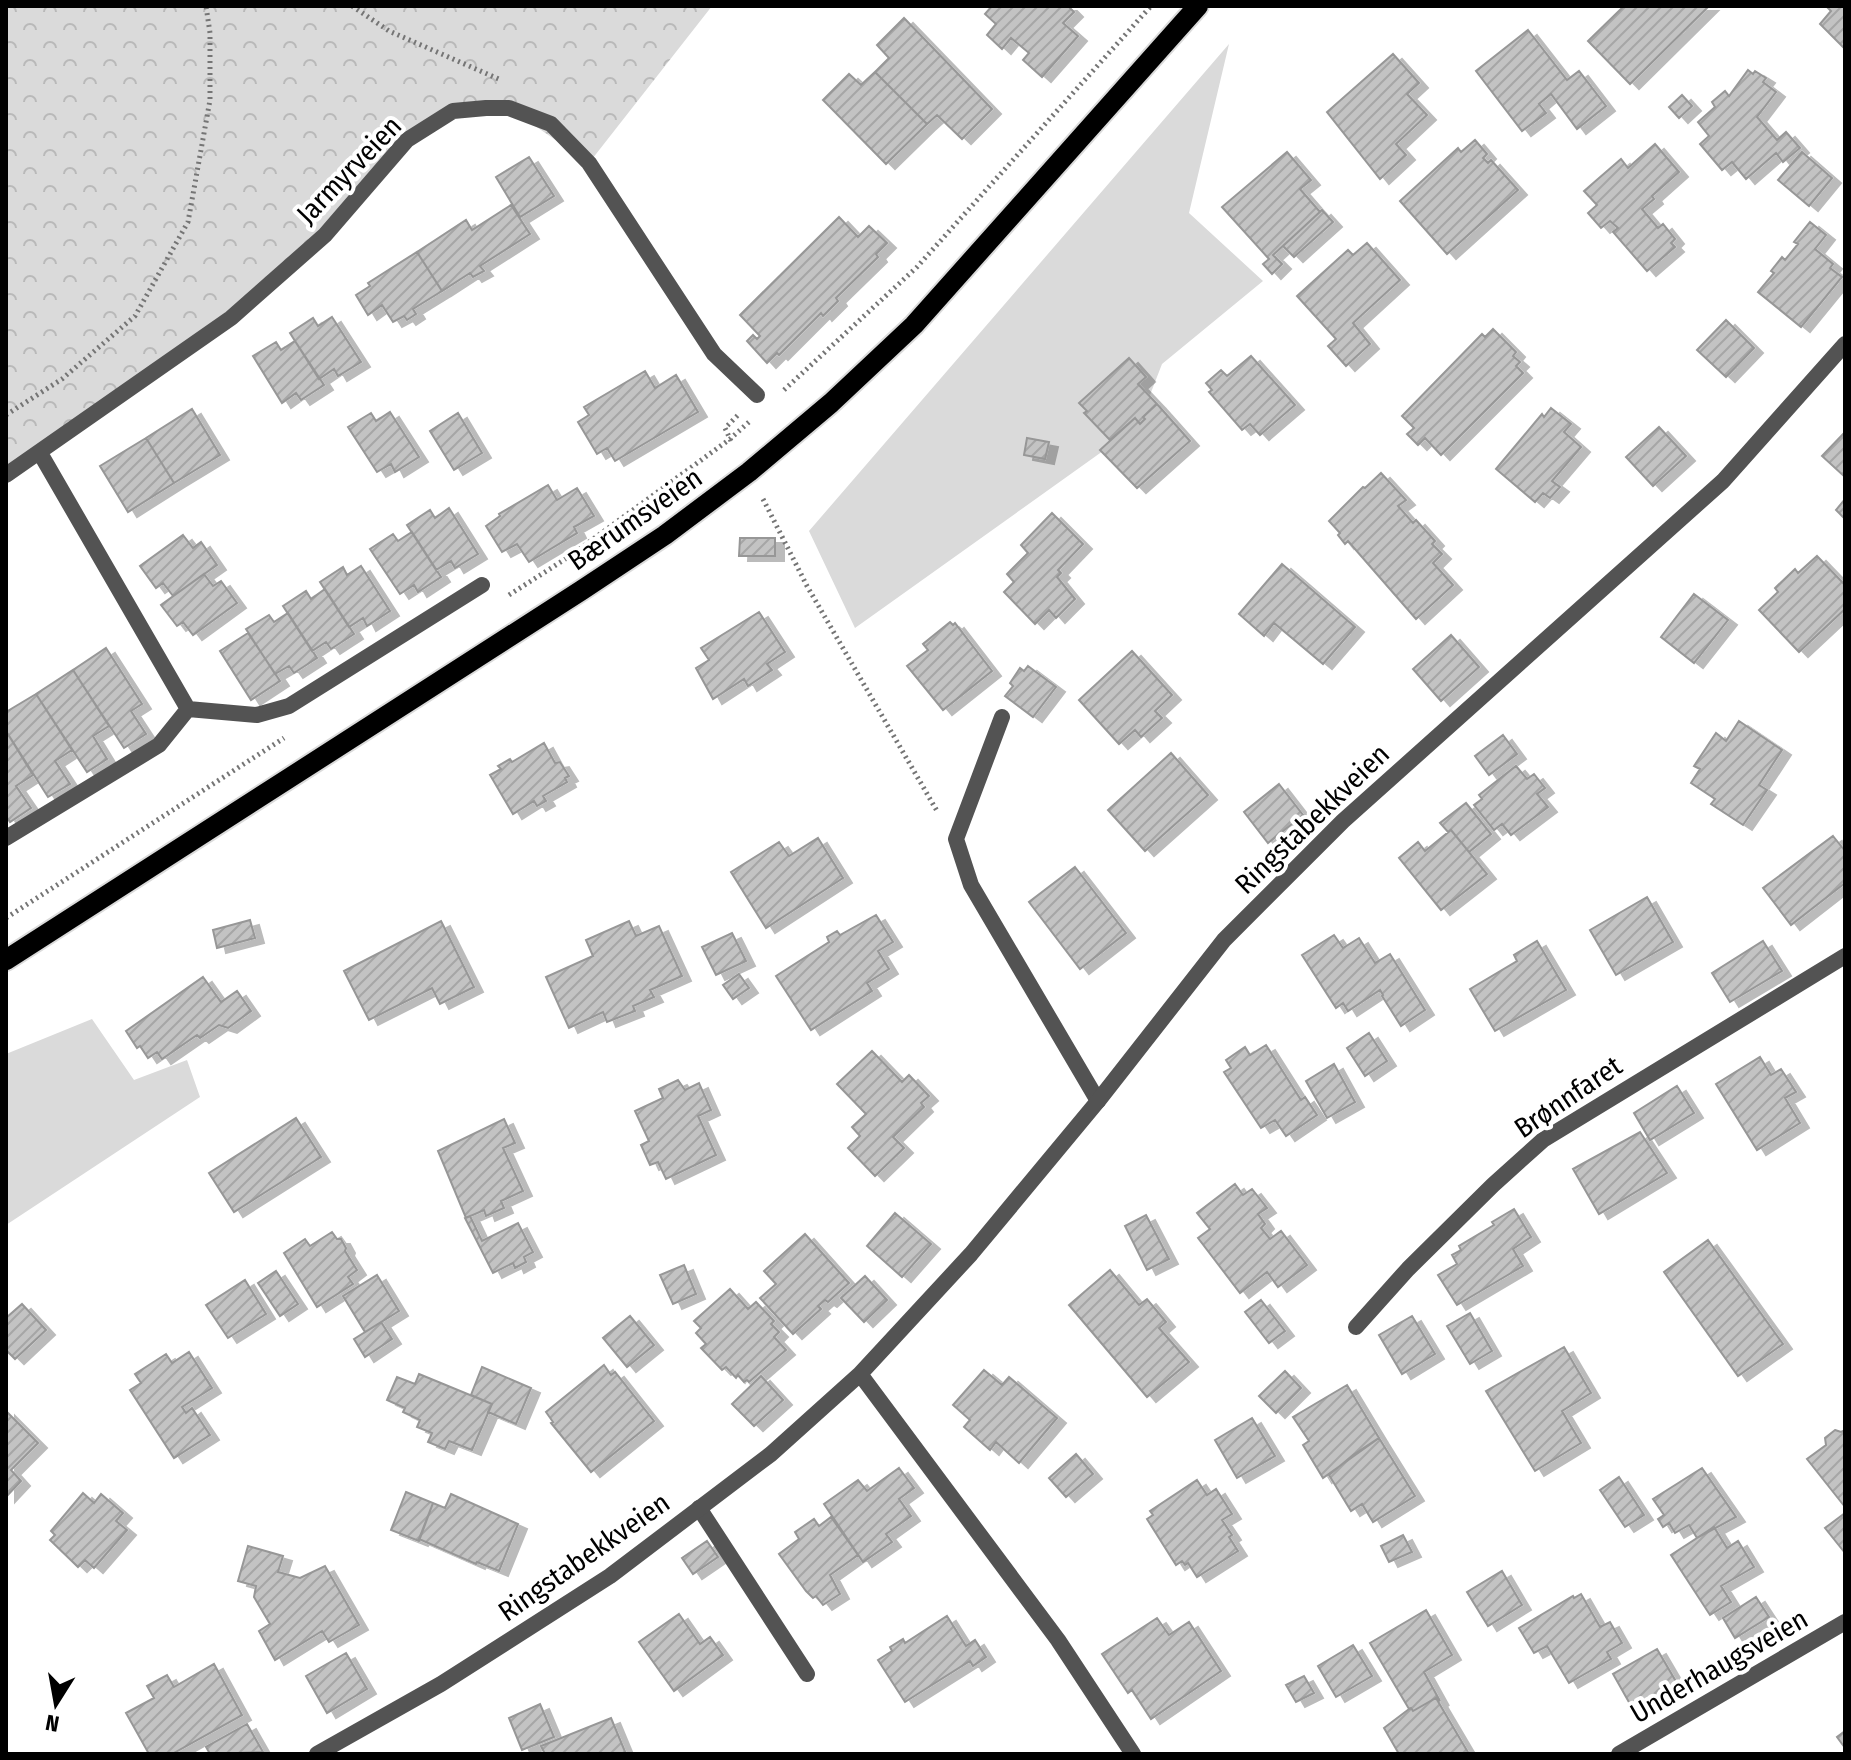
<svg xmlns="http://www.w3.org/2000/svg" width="1851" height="1760" font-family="'Fira Sans Condensed',sans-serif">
	<defs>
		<pattern id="forest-crowns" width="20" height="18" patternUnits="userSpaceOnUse" patternTransform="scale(2)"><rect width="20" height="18" fill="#dadada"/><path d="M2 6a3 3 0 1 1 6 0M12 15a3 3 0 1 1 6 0" fill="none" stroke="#b9b9b9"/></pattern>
		<pattern id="building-hatch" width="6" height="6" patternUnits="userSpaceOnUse" patternTransform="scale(2)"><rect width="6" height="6" fill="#c3c3c3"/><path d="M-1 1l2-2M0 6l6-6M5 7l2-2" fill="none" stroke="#a6a6a6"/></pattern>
		<filter id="shadow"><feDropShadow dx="9" dy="5" stdDeviation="0" flood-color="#0004"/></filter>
	</defs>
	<rect width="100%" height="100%" fill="#fff"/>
	<path fill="#dadada" d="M1229,44l-40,169 74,68 -101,83 -24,62 -283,202 -46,-97z
		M92,1019l42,61 53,-20 13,37 -194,128v-171z"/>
	<path fill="url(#forest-crowns)" d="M6,6h706l-123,157 -80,-55 -56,3 -46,29 -82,95 -94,83 -225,157z"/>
	<path fill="url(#building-hatch)" stroke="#979797" stroke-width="2" filter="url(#shadow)" d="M992,6h76l6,6 -11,11 15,13 -36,41 -19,-17 6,-7 -18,-15 -9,11 -15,-14 9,-11 -11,-10z
		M1624,6h85l-79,78 -42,-43z
		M1826,6h19v43l-25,-25 11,-13z
		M904,18l88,91 -30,30 -25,-24 -10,9 -52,-52 14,-14 -12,-13z
		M1528,30l39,50 12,-9 27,35 -29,23 -26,-35 -12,10 7,9 -24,18 -46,-60z
		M1393,54l26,29 -12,11 20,21 -31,29 10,11 -26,24 -53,-67z
		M1748,70l5,4 2,-3 11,7 -3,4 13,10 -19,25 20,23 9,-8 14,16 -17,14 -7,-9 -30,26 -14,-17 -10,8 -22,-26 9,-8 -11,-14 17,-15 -3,-5 13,-11 4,5z
		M875,72l52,52 -41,40 -63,-64 26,-26 12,11z
		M1682,95l10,11 -13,12 -10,-11z
		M1475,140l12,14 -4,4 5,5 3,-3 27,30 -71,64 -47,-53 58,-53 3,4z
		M1655,144l24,28 -27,24 2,3 -12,10 16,19 5,-4 12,15 -4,4 4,4 -28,24 -34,-39 5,-4 -8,-7 -9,7 -13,-15 9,-8 -13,-14 37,-32 7,9z
		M1287,152l24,28 -11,9 20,23 -47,43 9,9 -10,10 -9,-10 6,-5 -47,-52z
		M1802,152l30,26 -23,28 -31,-26z
		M529,157l25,39 -34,21 -24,-40z
		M511,205l19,29 -50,32 4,5 -11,6 -3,-4 -28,18 -25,-39 49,-32 6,10z
		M1322,210l11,12 -39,35 -11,-11z
		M839,217l19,20 11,-11 18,17 -11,11 2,3 -42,41 2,3 -15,15 -2,-3 -42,42 -2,-2 -10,10 -20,-22 6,-6 4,4 3,-3 -20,-21z
		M1810,222l16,13 -11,14 18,15 -3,4 12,9 -41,50 -43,-35 16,-19 -3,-2 11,-14 3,3 13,-16 -4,-2z
		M1367,243l33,37 -47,43 17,21 -24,22 -18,-20 8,-7 -39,-43 51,-46 5,5z
		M417,252l25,39 -29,18 3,5 -9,6 -3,-4 -11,6 -11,-17 -14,10 -12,-20 14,-9 -2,-3z
		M332,317l29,45 -23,14 -4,-7 -15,10 -29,-46 23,-15 5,8z
		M1726,320l28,28 -28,29 -29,-27z
		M1493,329l23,23 -3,4 7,6 -4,4 7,7 -82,82 -16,-17 -7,7 -11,-11 7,-6 -12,-12 80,-82 3,3z
		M295,341l29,44 -23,15 -5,-7 -14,10 -29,-47 23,-14 5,8z
		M1251,356l44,49 -35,30 -10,-11 -8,6 -33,-38 3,-2 -6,-7 15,-13 6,6z
		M1129,358l17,19 -8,7 19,20 -14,13 2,2 -5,5 -5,-6 -25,22 -26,-27 3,-2 -8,-8z
		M645,371l10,17 21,-13 22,37 -83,49 -8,-13 -10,6 -19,-32 11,-7 -5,-8z
		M1157,404l33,37 -53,47 -37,-38 35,-32 5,6 5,-5 -2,-2z
		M1551,408l20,16 -7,8 17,15 -29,34 8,6 -10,11 -7,-5 -8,9 -39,-33 46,-55 2,3z
		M192,409l28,46 -46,28 -28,-45z
		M390,412l29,45 -24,15 -4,-8 -14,8 -29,-45 23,-14 5,8z
		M458,413l24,40 -28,17 -24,-39z
		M1659,427l27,29 -33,30 -27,-29z
		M1845,432v45l-23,-21z
		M146,438l28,45 -46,29 -28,-46z
		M1027,438l22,4 -4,17 -21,-4z
		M1381,473l25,27 -8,6 15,17 3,-3 19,21 -3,3 10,10 -9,9 20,22 -37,34 -68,-78 -3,3 -7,-9 2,-2 -11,-12 34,-34 2,1z
		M548,485l9,15 20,-12 17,28 -20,11 3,6 -48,29 -12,-18 -15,8 -16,-26 14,-10 -1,-2z
		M1845,499v20l-9,-9z
		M449,508l29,46 -23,14 -4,-7 -15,9 -29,-45 23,-15 5,8z
		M1052,513l31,31 -25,26 3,3 -4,4 18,22 -19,19 -7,-8 -14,14 -31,-32 10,-10 -7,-8 21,-21 -7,-8z
		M412,532l29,45 -23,15 -4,-7 -14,9 -30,-45 23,-15 5,7z
		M183,535l10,13 8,-6 16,23 -44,31 -10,-13 -7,5 -16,-22z
		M740,538h35v18h-36z
		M1817,556l28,29v24l-46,43 -40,-42 19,-18 -3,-4 20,-19 3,4z
		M1282,564l73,63 -32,37 -49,-41 -10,13 -25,-22z
		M361,566l29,45 -23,15 -4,-8 -14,9 -29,-45 23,-15 4,8z
		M204,574l9,12 8,-5 16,22 -44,32 -10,-13 -6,4 -16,-21z
		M325,589l29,45 -23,15 -5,-7 -14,9 -29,-45 23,-15 5,8z
		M1694,594l34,26 -34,43 -33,-26z
		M759,612l26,40 -18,12 5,6 -24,16 -4,-7 -31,20 -17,-31 13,-8 -8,-12z
		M288,613l29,45 -23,15 -5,-7 -14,8 -29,-45 23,-14 5,7z
		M950,622l3,3 2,-2 37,48 -49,39 -36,-44 21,-16 -5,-6z
		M248,633l32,48 -29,19 -31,-49z
		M1451,635l28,32 -38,34 -28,-32z
		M106,648l36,56 -11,7 15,23 -22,14 -51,-78z
		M1132,651l40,44 -17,16 7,7 -21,19 -6,-7 -16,14 -40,-44z
		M1028,666l28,21 -23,30 -28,-21 8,-10 -3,-3 10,-15 4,3z
		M73,670l36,56 -16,10 14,23 -20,13 -51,-78z
		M36,694l36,56 -17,11 15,23 -22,13 -42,-66v-19z
		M1739,721l43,29 -23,35 8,5 -24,35 -32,-21 4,-5 -24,-16 9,-14 -6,-3 22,-33 10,8z
		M6,731l27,44 -17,11 15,22 -21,14 -4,-6z
		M1503,735l14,19 -28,21 -14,-19z
		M544,743l11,20 5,-1 9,14 -4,2 2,4 -24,14 3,5 -9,5 -3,-5 -21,13 -23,-39 11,-6 -3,-3 12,-7 2,3z
		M1171,753l37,42 -63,56 -37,-41z
		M1516,766l11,13 7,-5 11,14 -8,6 11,13 -37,28 -9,-11 -8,6 -20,-25 8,-6 -3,-4z
		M1279,784l24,31 -35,28 -24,-31z
		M1466,803l25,31 -22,18 -18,-22 -3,2 -8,-9z
		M1451,830l36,44 -46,36 -42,-52 19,-16 7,9z
		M1833,836l12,15v32l-54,42 -28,-37z
		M818,838l25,40 -77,50 -35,-56 48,-30 10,14z
		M1075,867l51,66 -46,36 -51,-67z
		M1647,897l26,45 -57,33 -26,-45z
		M876,915l17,27 -15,9 11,18 -22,14 5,8 -61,39 -35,-54 53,-34 -2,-5 10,-6 3,4z
		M250,920l5,18 -38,10 -4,-18z
		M441,921l33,66 -34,17 -8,-16 -63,32 -25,-49z
		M629,921l7,15 23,-10 23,50 -32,14 4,7 -21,9 2,5 -28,11 -4,-10 -34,16 -23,-51 47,-21 -7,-16z
		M732,933l14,28 -30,14 -14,-28z
		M1334,935l9,13 16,-10 16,25 15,-9 35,56 -24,16 -19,-30 1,-1 -3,-5 -32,21 -5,-8 -7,5 -34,-53z
		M1537,941l29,49 -71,41 -25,-42 47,-28 -3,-6z
		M1763,941l19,30 -52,31 -18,-29z
		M739,974l10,14 -16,11 -10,-14z
		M203,977l18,25 16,-11 14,20 -23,17 -9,-3 -19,13 -3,-3 -35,24 -5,-7 -9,6 -8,-12 -3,2 -11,-17z
		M1369,1033l18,28 -22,15 -18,-28z
		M1266,1045l35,55 4,-3 12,18 -31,21 -11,-16 -14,8 -37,-56 7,-4 -5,-8 19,-13 5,8z
		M872,1051l30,31 7,-7 20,21 -8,7 3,4 -31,30 11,11 -29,28 -27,-28 12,-12 -8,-9 14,-13 -29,-30z
		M1760,1057l11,18 10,-6 15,23 -11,6 15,25 -43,27 -41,-66z
		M1334,1064l21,38 -28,16 -21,-37z
		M678,1080l7,10 14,-7 12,27 -13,6 18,39 -50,24 -8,-17 -8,3 -9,-20 8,-4 -14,-30 28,-13 -4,-9z
		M1677,1086l17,27 -44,27 -16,-27z
		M296,1118l25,39 -87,55 -25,-39z
		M504,1119l11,24 -12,5 20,43 -22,10 3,7 -18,8 -2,-6 -18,8 -28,-67z
		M1640,1132l27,41 -68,41 -26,-45z
		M1235,1184l8,11 9,-6 15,19 -9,6 7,10 -4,4 9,11 11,-8 26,34 -29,22 -11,-15 -27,21 -42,-55 12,-9 -13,-16z
		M1514,1209l17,28 -18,12 10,17 -66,39 -19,-30 19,-11 -5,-9 9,-5 -2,-4 35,-21 -2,-3z
		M895,1213l36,31 -29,33 -35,-31z
		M1146,1215l23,44 -22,11 -22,-44z
		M470,1216l12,25 36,-18 15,29 -9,5 2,5 -11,6 -2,-5 -20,10 -28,-55z
		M332,1232l5,7h4l5,9 -1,3 12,19 -9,7 5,7 -36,23 -33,-54 21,-14 5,7z
		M805,1234l44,49 -21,19 -3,-2 -7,6 3,3 -28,25 -33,-36 16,-14 -12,-13z
		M1708,1240l75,104 -45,32 -74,-104z
		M684,1265l12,29 -23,10 -13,-29z
		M1110,1270l29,35 8,-6 19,23 -7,6 30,34 -42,35 -78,-92z
		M276,1271l22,33 -18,12 -22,-33z
		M377,1275l22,36 -34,21 -22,-36z
		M865,1276l22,24 -23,22 -23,-24z
		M245,1280l21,34 -38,24 -22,-33z
		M730,1289l18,20 8,-7 18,19 -3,3 8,8 -5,5 12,13 -37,32 -2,-2 -3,2 -6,-7 -2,3 -10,-11 -4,3 -21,-22 5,-4 -10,-11 5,-5 -7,-7z
		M1261,1300l24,31 -16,12 -24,-31z
		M22,1304l24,26 -31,29 -9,-9v-32z
		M1470,1313l22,38 -22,13 -23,-38z
		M630,1316l24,29 -27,22 -24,-29z
		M1412,1316l23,38 -33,20 -23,-39z
		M381,1322l11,17 -27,18 -11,-18z
		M1564,1347l27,46 -29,18 19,32 -46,28 -49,-80z
		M189,1352l23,36 -30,19 4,6 6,-5 18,27 -36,23 -44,-68 11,-7 -6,-9 31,-20 6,9z
		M604,1365l7,10 4,-3 39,49 -63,51 -40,-49 2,-1 -7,-10z
		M482,1367l49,21 -15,36 -28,-12 4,-8 -21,-9z
		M984,1370l18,15 7,-8 48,41 -38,45 -23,-21 -6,8 -26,-23 6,-7 -17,-15z
		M1285,1371l16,17 -25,25 -17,-17z
		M419,1374l73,30 -20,46 -23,-9 -4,8 -17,-7 4,-9 -15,-6 3,-7 -17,-8 2,-4 -18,-8 10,-23 18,7z
		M761,1376l22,24 -29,26 -22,-22z
		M1347,1385l32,53 -56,40 -20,-33 6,-4 -16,-24z
		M6,1411l32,32 -27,27 10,11 -15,16z
		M1252,1418l23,38 -38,22 -22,-38z
		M1835,1430l6,2 4,-2v77l-38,-48 19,-14 -1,-7z
		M1379,1438l36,58 -42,26 -11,-18 -11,7 -22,-36 24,-20z
		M1076,1454l17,20 -27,23 -17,-19z
		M899,1468l15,20 -15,11 12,17 -25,18 6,8 -29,20 -39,-58 34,-24 9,11z
		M1702,1468l34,49 -39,21 -8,-13 -14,8 -6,-10 -6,4 -5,-8 6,-4 -11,-16z
		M1619,1477l25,38 -19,12 -25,-37z
		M1197,1480l10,15 9,-6 16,25 -10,6 10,15 -3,2 9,14 -41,26 -9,-14 -3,2 -3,-4 -6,4 -29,-46 6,-4 -3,-4z
		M406,1492l27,11 -14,38 -28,-11z
		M83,1493l11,10 7,-9 22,19 -7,8 11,9 -33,38 -9,-8 -7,7 -28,-27 5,-5 -4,-4z
		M451,1494l67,30 -19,47 -22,-9 -1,2 -57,-25 14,-36 12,5z
		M1845,1513v40l-20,-25z
		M831,1517l27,38 -28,20 10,19 -17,11 -7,-9 -3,2 -7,-7 -27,-37 20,-15 -4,-7 19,-13 5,7z
		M1714,1527l13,21 11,-7 16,26 -33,19 10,16 -21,13 -39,-60z
		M1403,1535l9,17 -23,10 -8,-16z
		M707,1541l11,16 -25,17 -11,-16z
		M248,1546l35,10 -5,16 22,6 25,-12 34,59 -30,17 -7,-11 -47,29 -16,-29 11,-7 -16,-27 2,-11 -18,-5z
		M1502,1571l20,34 -34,21 -21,-34z
		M1581,1594l19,33 10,-5 12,21 -15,9 4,7 -42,24 -22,-37 -13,7 -15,-25 54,-32 1,2z
		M1756,1597l13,20 -34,21 -12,-20z
		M1426,1610l26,45 -28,17 16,29 -4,-3 -23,13 -2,-3 -2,1 -39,-66z
		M679,1614l21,30 10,-7 13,18 -49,36 -35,-49z
		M947,1616l19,30 9,-6 11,17 -13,9 -3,-5 -65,41 -27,-42 14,-9 -2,-4 13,-8 2,4z
		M1157,1618l12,17 20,-13 32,49 -70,48 -19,-29 -4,3 -26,-39z
		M1353,1645l19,31 -36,21 -18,-31z
		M1657,1649l21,36 -44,26 -21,-37z
		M346,1653l21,36 -40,24 -21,-37z
		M214,1664l28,51 -70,39h-23l-23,-41 28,-15 -7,-12 20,-11 7,12z
		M1304,1676l10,17 -18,9 -10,-17z
		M1436,1698l33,56h-70l-15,-26 25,-19 2,-1 2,3z
		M540,1704l14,33 -32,13 -13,-32z
		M611,1718l15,36h-81l-4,-8z
		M247,1724l16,28 -53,2 -4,-7z
		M1845,1731v17l-8,-11z"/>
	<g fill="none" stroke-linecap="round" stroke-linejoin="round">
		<g stroke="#dbdbdb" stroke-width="24">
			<path id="primary" d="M6,960l576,-370 83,-55 84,-63 82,-69 83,-78 284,-319"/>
		</g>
		<path stroke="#757575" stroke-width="5" stroke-dasharray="2 4" stroke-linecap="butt" d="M352,6l37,25 112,49
			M784,390l133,-123 234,-261
			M6,415l56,-36 73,-63 53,-94 22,-122v-67l-4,-27
			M731,441l-6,-13 13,-13
			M763,499l44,87 130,225
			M509,595l61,-39 160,-117 20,-18
			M6,918l278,-180"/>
		<path stroke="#535353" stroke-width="16" d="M1002,717l-46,122 15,46 127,216
			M699,1508l108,166"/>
		<path stroke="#535353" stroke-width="16" d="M6,475l225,-157 94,-83 82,-95 46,-29 33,-3h23l42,16 38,39 125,191 43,41
			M188,709l69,6 32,-9 193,-121
			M6,838l153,-93 29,-36 -148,-256
			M1356,1327l52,-58 85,-84 50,-45 302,-184
			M860,1374l198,266 75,114
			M317,1754l124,-70 169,-108 161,-122 89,-80 111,-120 127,-153 126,-161 119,-119 380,-340 122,-137
			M1619,1754l226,-132"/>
		<use href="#primary" stroke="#000" stroke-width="20"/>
	</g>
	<g text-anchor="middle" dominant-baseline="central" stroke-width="8" stroke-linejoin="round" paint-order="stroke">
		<g font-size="28" fill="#000" stroke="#fff">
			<text transform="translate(349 170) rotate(-46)">Jarmyrveien</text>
			<text transform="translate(635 519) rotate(-35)">Bærumsveien</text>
			<text transform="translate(1312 819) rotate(-44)">Ringstabekkveien</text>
			<text transform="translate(1568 1097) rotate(-34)">Brønnfaret</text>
			<text transform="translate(584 1557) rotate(-35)">Ringstabekkveien</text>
			<text transform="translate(1719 1666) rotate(-30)">Underhaugsveien</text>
		</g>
	</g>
	<rect width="1851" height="1760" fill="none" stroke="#000000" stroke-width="16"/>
	<g transform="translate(56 1704) rotate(191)" stroke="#ffffff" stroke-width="6" paint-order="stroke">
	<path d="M0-6L14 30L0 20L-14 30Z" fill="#000000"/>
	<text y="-12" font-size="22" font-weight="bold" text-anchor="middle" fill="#000000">N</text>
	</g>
</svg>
